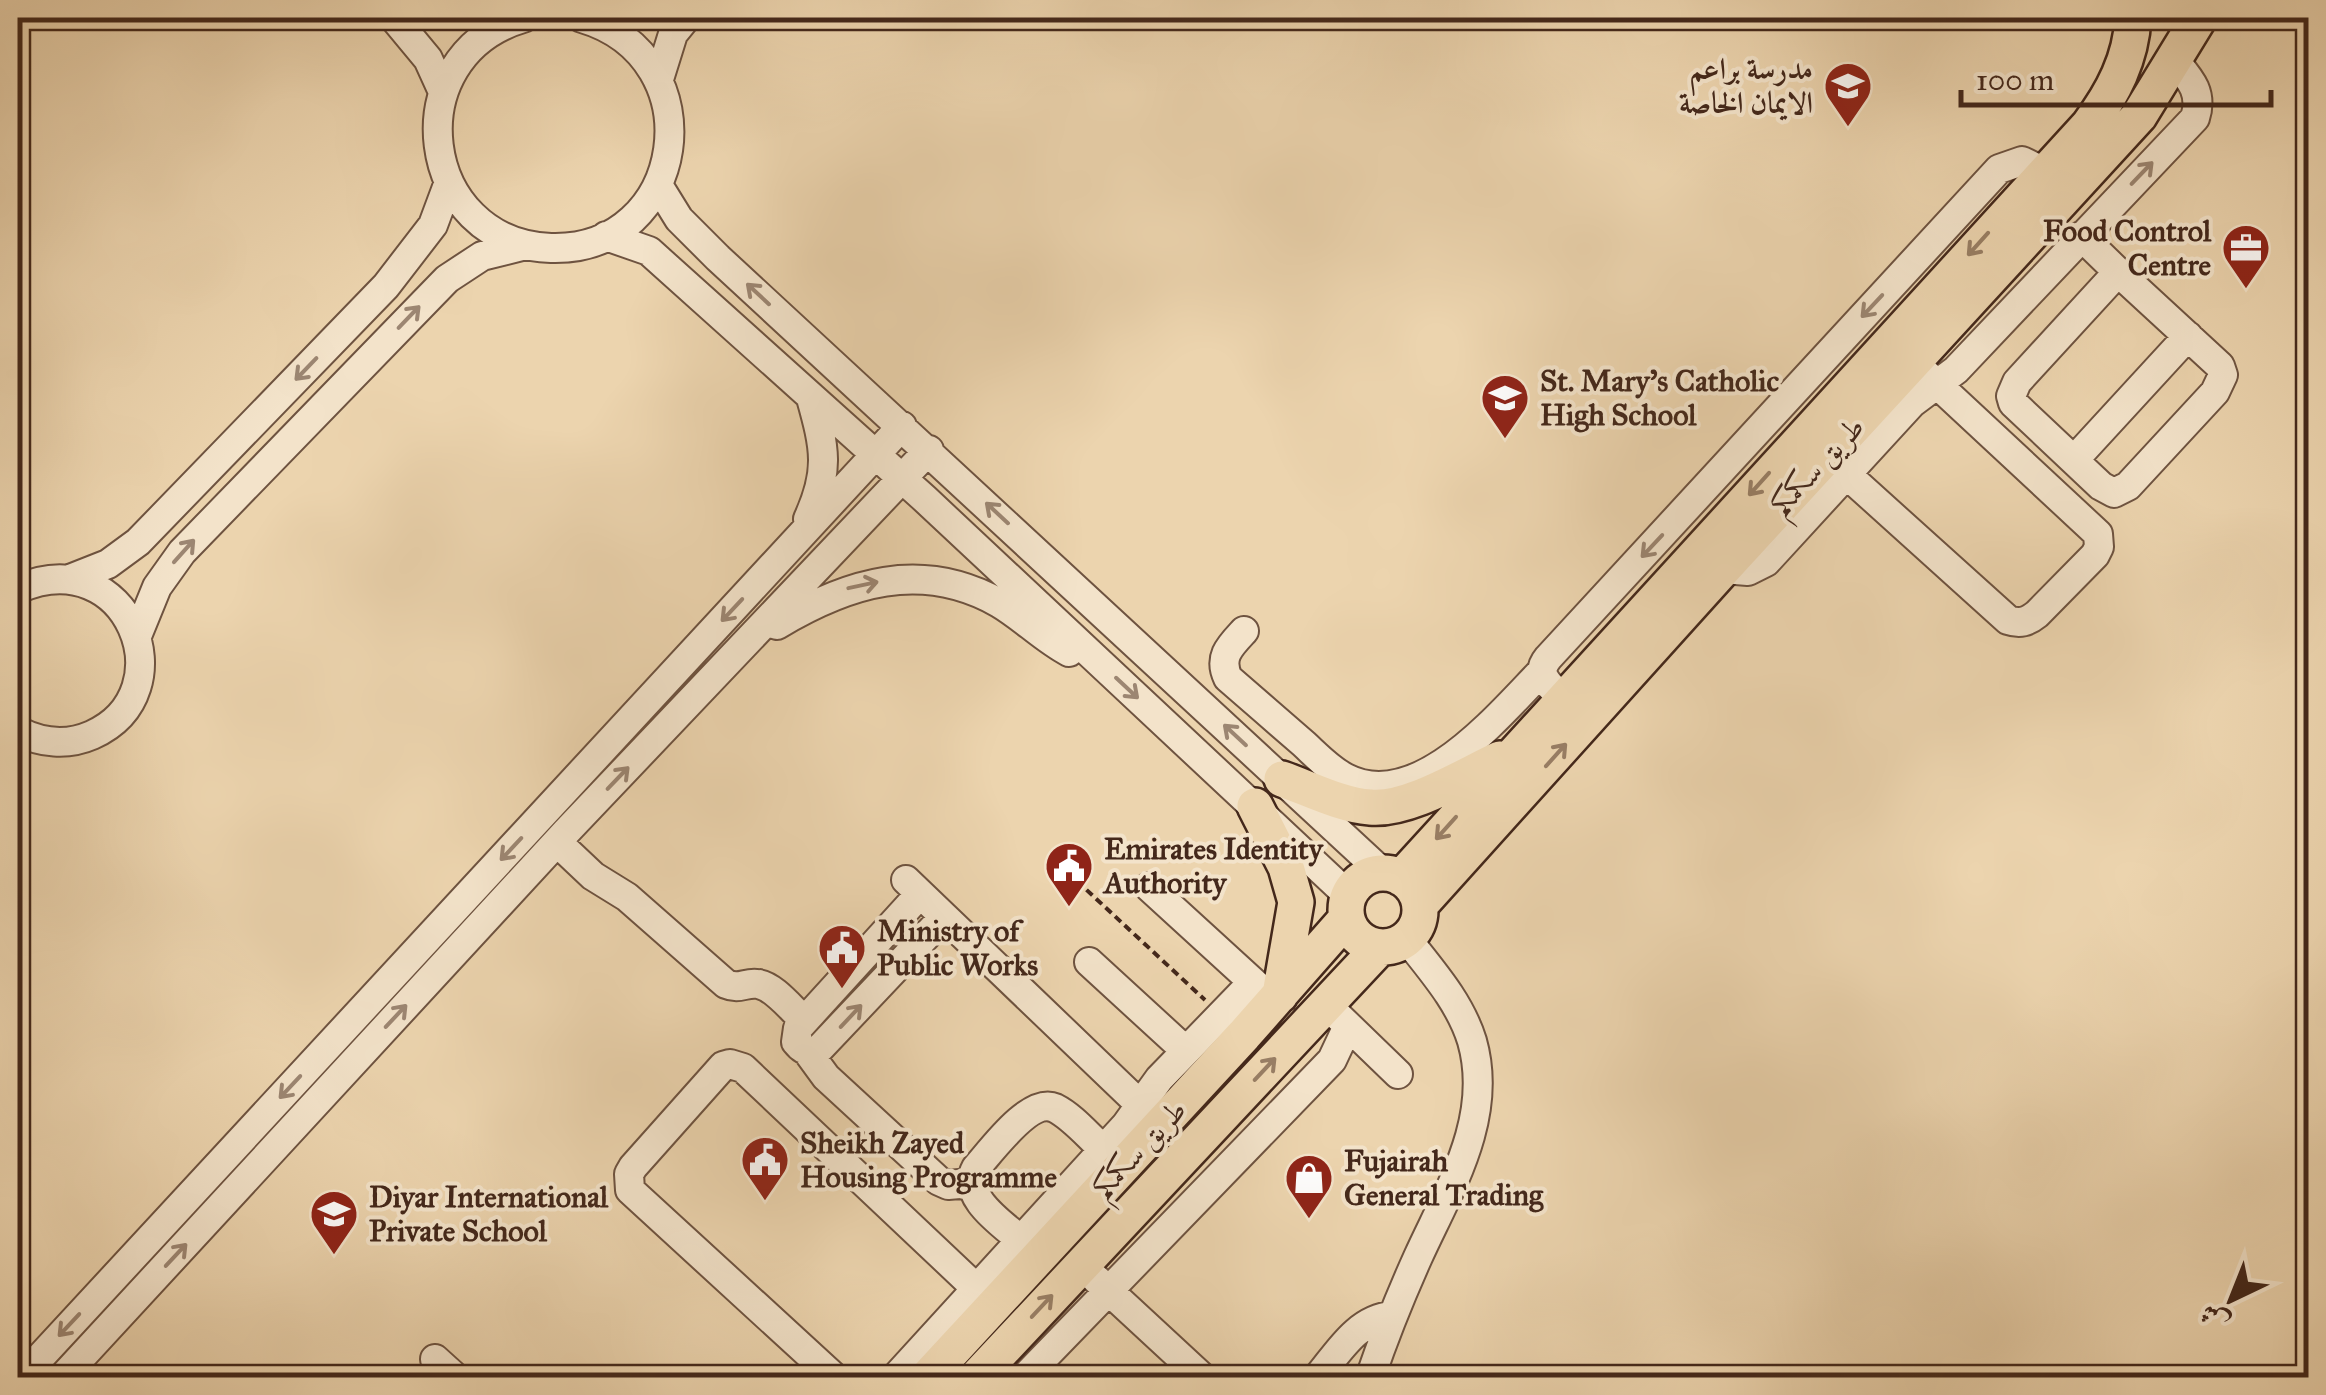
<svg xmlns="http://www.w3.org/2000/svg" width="2326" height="1395" font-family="'IM FELL Great Primer',Amiri,serif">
	<rect width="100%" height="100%" fill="#ecd4ae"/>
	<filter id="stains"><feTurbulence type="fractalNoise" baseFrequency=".002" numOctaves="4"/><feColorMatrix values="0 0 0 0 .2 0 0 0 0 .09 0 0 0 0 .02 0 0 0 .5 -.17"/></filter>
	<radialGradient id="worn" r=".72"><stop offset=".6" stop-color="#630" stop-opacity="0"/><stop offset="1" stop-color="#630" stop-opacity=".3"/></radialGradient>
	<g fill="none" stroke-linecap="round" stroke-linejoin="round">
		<g stroke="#6e5340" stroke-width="32">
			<path id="minor" d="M394,18l34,41 15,33
				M523,18c-129,38 -105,225 28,230 136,4 166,-190 31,-230
				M659,79l14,-45 13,-16
				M658,185l21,34 39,39 665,615
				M606,236l43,15 276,248 424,397
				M2081,236l37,36
				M2118,272l102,94 3,9 -8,17 -87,94 -14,7 -13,-7 -88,-83 -2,-7 6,-14z
				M2074,460l114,-124
				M1835,464l173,156c12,4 19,2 29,-6l58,-59 4,-8 -1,-13 -173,-161
				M808,519c22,-48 17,-71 3,-121
				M1723,569l25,2 18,-9 146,-159 44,-33 239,-252c8,-25 -4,-38 -20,-57
				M70,579l38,-15 30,-22 248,-256 47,-61 16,-43
				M18,589c110,-49 170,103 74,146 -25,11 -51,8 -74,-4
				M777,625c70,-42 144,-66 222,-22 24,14 45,36 70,49
				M1244,631c-14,15 -26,26 -16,47 25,22 51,44 76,66 13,12 26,26 42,34 71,37 152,-62 196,-107
				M137,636l20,-49 25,-35 265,-273 35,-23 44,-11
				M1563,698c-13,-12 -29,-23 -15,-40l451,-489 23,-8 22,11
				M557,842l36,34 34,21 99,87c14,6 19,-2 32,0 16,2 34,26 46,36
				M906,880l247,237
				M1149,887l117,107
				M920,894l-122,134 -2,14c7,9 14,11 24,6l124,-131
				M1089,962l97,89
				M1338,1016l60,58
				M807,1051l19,26 113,104 9,4 23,-2
				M1022,1241c-19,-17 -62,-44 -46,-73 16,-18 54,-71 79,-60 18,9 34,29 49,42
				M1096,1279l107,99
				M435,1359l21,19
				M21,1378l881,-952
				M62,1378l504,-546 363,-382
				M835,1378l-205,-188 -1,-16 4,-7 90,-101 7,-2 13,4 235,222
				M895,1378l231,-253 33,-46 94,-97
				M1024,1378l308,-318 16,-34
				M1317,1378c21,-25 40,-59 75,-62
				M1370,1378c14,-41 30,-81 48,-121 31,-68 76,-139 54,-216 -12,-39 -40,-70 -65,-102"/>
		</g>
		<g stroke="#44281b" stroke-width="40">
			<path id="major" d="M1282,779c28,10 59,26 88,28 38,4 95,-32 130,-48
				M1255,806l31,61 10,35 -16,93
				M1346 910a37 37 0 1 1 74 0a37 37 0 1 1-74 0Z
				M1401,878l688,-753c24,-32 42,-66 44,-107
				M1420,905l303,-336 416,-453 60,-98
				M927,1378l317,-343 103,-117
				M976,1378l404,-431"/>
		</g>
		<path stroke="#44281b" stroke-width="4" stroke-dasharray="8 5" stroke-linecap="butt" d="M1077,881l128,119"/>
		<use href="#minor" stroke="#f3e3ca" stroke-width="28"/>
		<use href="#major" stroke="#ecd4ae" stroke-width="35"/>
	</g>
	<defs><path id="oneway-shaft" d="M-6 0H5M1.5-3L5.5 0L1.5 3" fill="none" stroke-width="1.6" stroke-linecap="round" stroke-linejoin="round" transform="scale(2.5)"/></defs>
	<g stroke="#9c8672">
		<use href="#oneway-shaft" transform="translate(2142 173) rotate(-46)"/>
		<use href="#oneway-shaft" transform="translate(758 294) rotate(-137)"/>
		<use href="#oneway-shaft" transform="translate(1872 306) rotate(133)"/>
		<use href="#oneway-shaft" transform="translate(409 317) rotate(-46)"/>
		<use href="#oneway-shaft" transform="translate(306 369) rotate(134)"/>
		<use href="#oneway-shaft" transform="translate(997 513) rotate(-137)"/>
		<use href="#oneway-shaft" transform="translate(1652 546) rotate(133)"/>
		<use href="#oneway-shaft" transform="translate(184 551) rotate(-48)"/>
		<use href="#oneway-shaft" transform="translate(863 585) rotate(-12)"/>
		<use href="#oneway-shaft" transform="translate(732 610) rotate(133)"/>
		<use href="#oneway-shaft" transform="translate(1127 688) rotate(43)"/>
		<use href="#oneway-shaft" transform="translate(1235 735) rotate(-137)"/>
		<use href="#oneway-shaft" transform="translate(618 778) rotate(-46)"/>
		<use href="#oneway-shaft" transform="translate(511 849) rotate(133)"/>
		<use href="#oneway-shaft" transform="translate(396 1016) rotate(-47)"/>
		<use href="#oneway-shaft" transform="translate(851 1016) rotate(-47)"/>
		<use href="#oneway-shaft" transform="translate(290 1087) rotate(133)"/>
		<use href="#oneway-shaft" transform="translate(176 1255) rotate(-47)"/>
		<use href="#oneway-shaft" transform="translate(69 1325) rotate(133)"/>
	</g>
	<g stroke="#987e64">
		<use href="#oneway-shaft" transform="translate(1978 244) rotate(132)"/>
		<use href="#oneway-shaft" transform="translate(1759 484) rotate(132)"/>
		<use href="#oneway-shaft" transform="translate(1556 755) rotate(-48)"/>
		<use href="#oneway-shaft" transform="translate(1446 828) rotate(132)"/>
		<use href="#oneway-shaft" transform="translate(1265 1069) rotate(-47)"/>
		<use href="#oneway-shaft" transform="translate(1042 1306) rotate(-47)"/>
	</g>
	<defs>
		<g id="school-pin" transform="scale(2.5)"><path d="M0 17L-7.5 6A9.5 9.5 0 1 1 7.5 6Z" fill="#8f2418" stroke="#f3e3ca"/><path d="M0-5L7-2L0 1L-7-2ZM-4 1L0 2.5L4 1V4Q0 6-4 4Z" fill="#fff"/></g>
		<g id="office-pin" transform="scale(2.5)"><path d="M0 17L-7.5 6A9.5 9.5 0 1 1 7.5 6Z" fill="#8f2418" stroke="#f3e3ca"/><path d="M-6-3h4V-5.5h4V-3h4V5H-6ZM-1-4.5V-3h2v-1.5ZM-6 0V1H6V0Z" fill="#fff"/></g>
		<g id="civic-pin" transform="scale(2.5)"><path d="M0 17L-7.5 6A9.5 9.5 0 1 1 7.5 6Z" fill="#8f2418" stroke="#f3e3ca"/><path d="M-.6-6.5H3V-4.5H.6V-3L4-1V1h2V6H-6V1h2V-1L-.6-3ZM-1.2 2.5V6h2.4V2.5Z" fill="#fff"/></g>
		<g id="shop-pin" transform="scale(2.5)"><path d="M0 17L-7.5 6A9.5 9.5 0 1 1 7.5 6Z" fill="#8f2418" stroke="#f3e3ca"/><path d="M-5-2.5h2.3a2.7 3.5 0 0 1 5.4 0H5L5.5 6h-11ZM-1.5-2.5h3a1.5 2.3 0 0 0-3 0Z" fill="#fff"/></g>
	</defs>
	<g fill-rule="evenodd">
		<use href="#school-pin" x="1848" y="86"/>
		<use href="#office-pin" x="2246" y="248"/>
		<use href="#school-pin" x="1505" y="398"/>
		<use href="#civic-pin" x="1069" y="866"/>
		<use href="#civic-pin" x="842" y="948"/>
		<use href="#civic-pin" x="765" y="1160"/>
		<use href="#shop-pin" x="1309" y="1178"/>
		<use href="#school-pin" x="334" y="1214"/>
	</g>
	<g text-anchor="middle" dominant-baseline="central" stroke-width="8" stroke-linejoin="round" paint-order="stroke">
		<g font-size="30" font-weight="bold" fill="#44281b" stroke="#f3e3ca" text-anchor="start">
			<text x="1813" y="69" text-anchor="end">مدرسة براعم<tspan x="1813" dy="34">الايمان الخاصة</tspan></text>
			<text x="2211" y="231" text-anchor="end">Food Control<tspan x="2211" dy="34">Centre</tspan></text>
			<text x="1540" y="381">St. Mary's Catholic<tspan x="1540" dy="34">High School</tspan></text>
			<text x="1104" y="849">Emirates Identity<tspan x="1104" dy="34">Authority</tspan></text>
			<text x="877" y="931">Ministry of<tspan x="877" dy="34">Public Works</tspan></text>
			<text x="800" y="1143">Sheikh Zayed<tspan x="800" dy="34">Housing Programme</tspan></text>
			<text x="1344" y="1161">Fujairah<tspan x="1344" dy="34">General Trading</tspan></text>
			<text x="369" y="1197">Diyar International<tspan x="369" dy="34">Private School</tspan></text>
		</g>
		<g font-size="30" fill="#44281b" stroke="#f3e3ca">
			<text transform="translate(1817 466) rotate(-47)">طريق سكمكم</text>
			<text transform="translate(1139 1149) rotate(-47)">طريق سكمكم</text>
		</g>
	</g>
	<rect width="2326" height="1395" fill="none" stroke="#ecd4ae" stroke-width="60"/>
	<rect x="20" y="20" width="2286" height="1355" fill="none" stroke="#44281b" stroke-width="5"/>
	<rect x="30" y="30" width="2266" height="1335" fill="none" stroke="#44281b" stroke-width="2.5"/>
	<g transform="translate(2231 1300) rotate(223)" stroke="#f3e3ca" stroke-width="8" paint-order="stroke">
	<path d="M0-8L18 38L0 25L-18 38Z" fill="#44281b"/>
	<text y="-15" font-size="28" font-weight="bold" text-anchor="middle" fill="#44281b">ش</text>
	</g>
	<path d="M1961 90v15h310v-15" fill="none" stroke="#44281b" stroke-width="5"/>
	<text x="1976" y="90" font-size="30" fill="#44281b" stroke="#f3e3ca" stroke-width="8" paint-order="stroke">100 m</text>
	<rect width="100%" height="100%" filter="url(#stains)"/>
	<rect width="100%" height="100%" fill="url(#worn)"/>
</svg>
